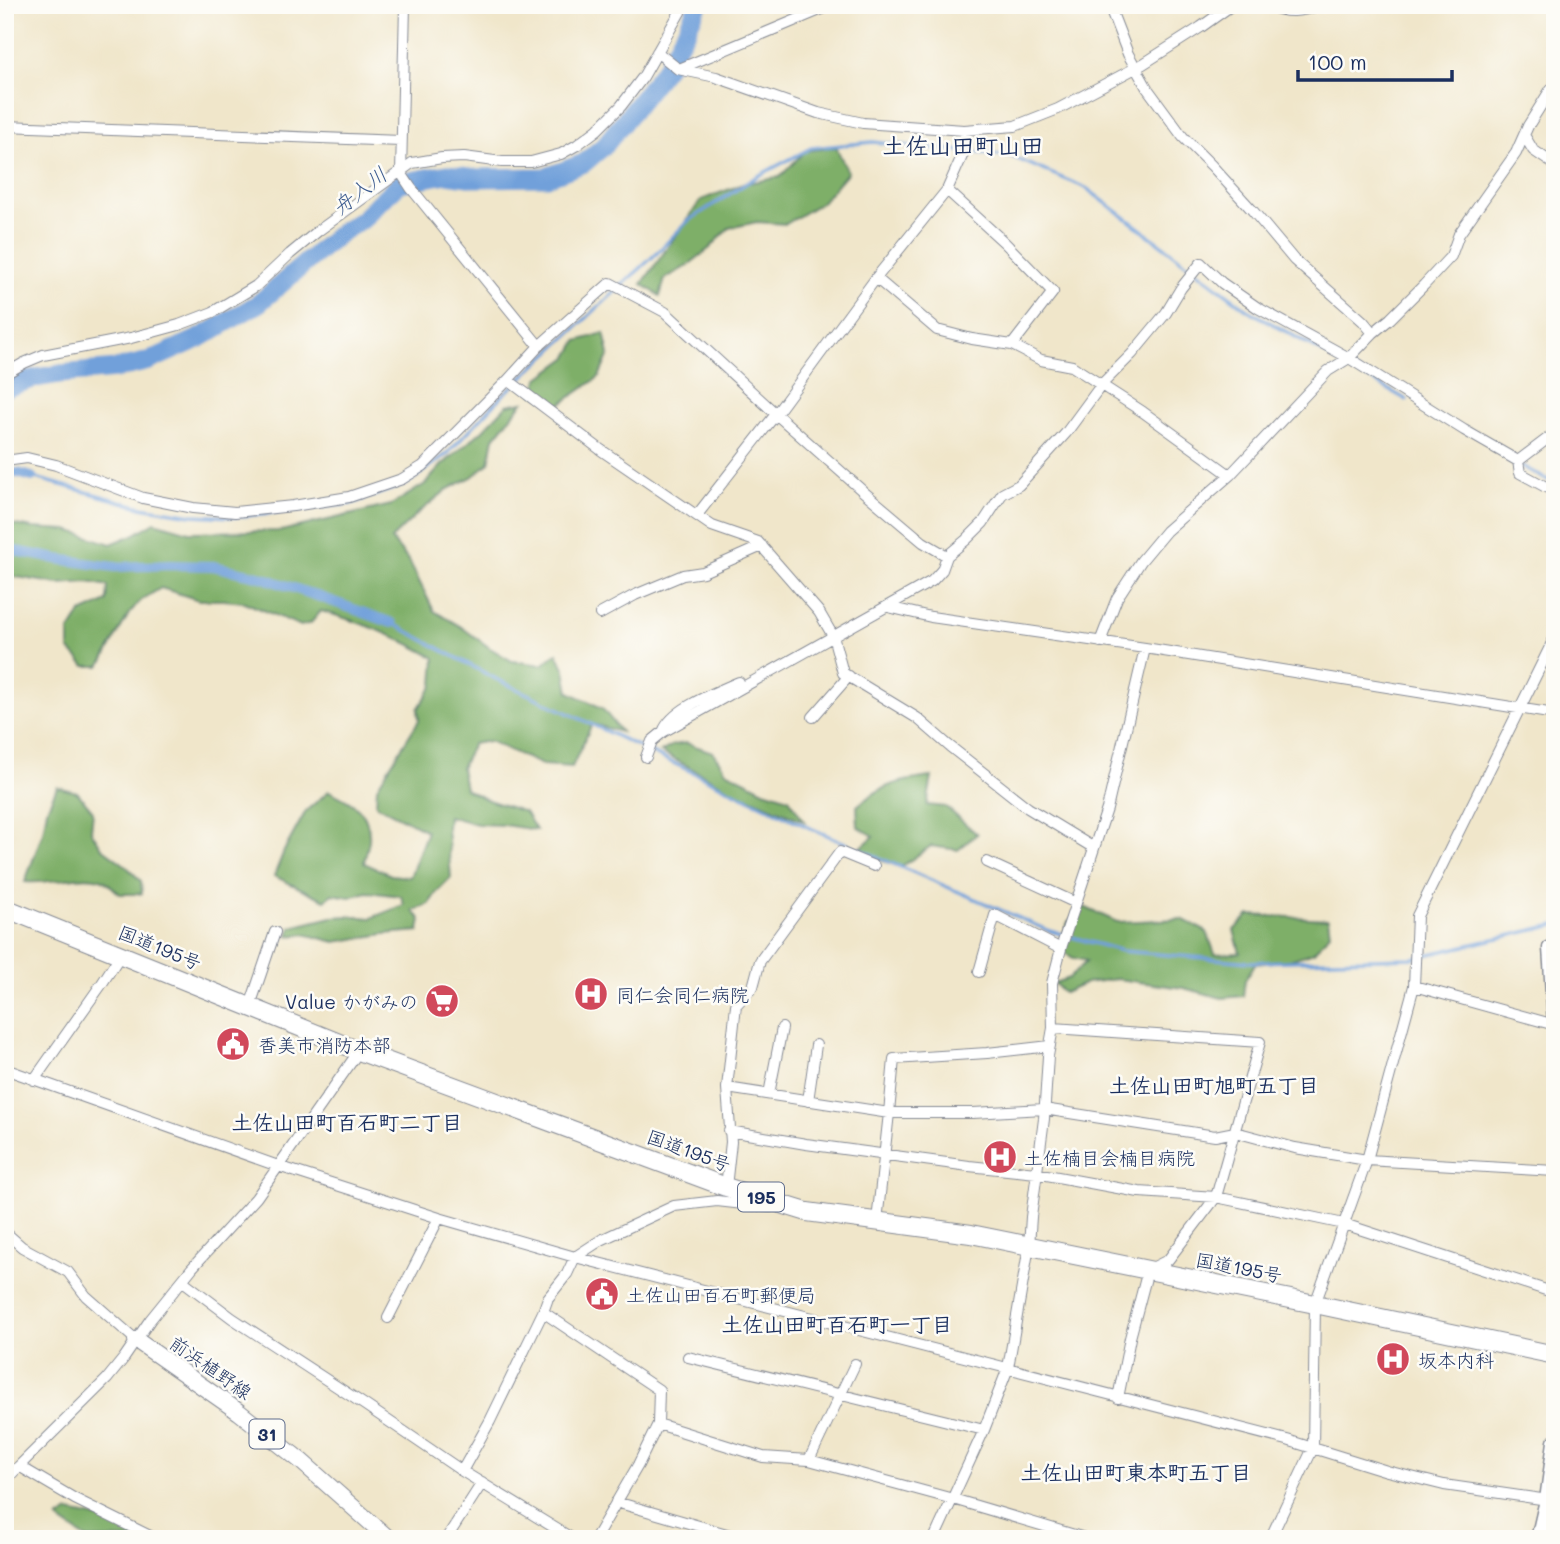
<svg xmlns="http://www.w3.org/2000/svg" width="1560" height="1544" font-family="Mali,'Klee One',sans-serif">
	<rect width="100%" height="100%" fill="#fdfcf7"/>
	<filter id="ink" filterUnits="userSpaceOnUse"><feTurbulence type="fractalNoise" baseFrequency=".0143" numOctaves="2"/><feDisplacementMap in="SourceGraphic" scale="14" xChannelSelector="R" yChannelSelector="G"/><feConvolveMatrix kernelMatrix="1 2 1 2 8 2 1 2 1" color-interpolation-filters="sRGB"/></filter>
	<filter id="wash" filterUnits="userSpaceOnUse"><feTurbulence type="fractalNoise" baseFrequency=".00686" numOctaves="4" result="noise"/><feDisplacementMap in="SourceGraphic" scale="28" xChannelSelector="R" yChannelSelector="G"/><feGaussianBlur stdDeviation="1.57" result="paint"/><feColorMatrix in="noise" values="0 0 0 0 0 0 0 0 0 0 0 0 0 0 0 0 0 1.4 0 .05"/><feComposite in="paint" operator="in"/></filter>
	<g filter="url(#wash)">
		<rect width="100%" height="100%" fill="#f0e6ca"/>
		<path fill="#7eaf68" stroke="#4c6f63" stroke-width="2" d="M836,147l12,25 -26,30 -36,22 -29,-2 -28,6 -19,20 -23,18 -22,13 -5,17 -18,-12 59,-84 42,-16 37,-7 25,-26z
			M604,333l5,21 -10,23 -40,28 -25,-11 4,-15 30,-22 9,-16z
			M523,402l-29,36 -5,25 -17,14 -24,12 -31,25 -26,25 18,22 25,50 26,15 30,22 22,13 30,4 15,-12 8,17 4,22 33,16 19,24 -29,-8 -20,43 -30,-2 -53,-24 -16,3 -12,24 4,21 23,11 37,12 11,18 -32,-5 -27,-1 -29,-8 -1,12 4,50 -14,14 -8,12 -16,7 8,8 -2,12 -35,3 -49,8 -31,-8 -15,2 2,-9 41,-10 18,-1 21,2 33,-13 -3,-9 -34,-4 -17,5 -18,-3 -7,6 -51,-24 10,-25 22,-40 23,-20c23,11 42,20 40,49 -1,8 -4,16 -5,23l27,12 19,2 17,-46 -51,-26 1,-18 42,-67 -1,-11 15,-23 2,-28c-36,-21 -74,-36 -114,-47l-10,12 -10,3 -57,-24 -20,-2h-25l-38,-12c-6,4 -13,7 -19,12 -15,10 -31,49 -42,66h-15l-16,-17v-17l12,-19 26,-12 1,-15 -20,-4 -30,2 -53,-9v-52l28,5 35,2 43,14 22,-9 22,-13 34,10 92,-1 110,-26 34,-21 17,-19 41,-35 24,-25z
			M686,743l27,9 13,19 38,19 25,8 15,23 -73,-31 -70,-38 12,-7z
			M932,777l-5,28 19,2 31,27 -19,16 -27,-4 -30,21 -24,-8 -19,-9 16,-14 -16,-9 -1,-21c26,-22 41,-25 75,-29z
			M57,787l20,5 16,19 -2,20 11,17 23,17 16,16 1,13h-22c-5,-4 -11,-11 -17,-14 -22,-8 -53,5 -78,2l18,-50 4,-23z
			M1084,907l33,15 65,-3 25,13 8,22 25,-1 -6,-23 15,-15 79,4 2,14 -16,19 -24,8 -35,4 -10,16 -2,16 -21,2 -39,-10 -66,-9 -31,4 -22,10 -10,-10 15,-5 18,-17 -14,-3 -14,-10 9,-26z
			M69,1512l36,7 35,20h-53l-29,-20z"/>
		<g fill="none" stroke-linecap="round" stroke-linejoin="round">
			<path stroke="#71a0da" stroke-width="3.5" d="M1520,465l25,14 10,2
				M32,477l109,30 51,8 42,2 116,-13 56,-20 41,-30 55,-58 155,-143 31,-32 68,-44 55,-29 62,-6 137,14 76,32 162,122 159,90
				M392,623l104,56 312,148 239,103 75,21 129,11 162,-4 142,-33"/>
			<path stroke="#71a0da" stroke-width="10" d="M5,473h13l14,4
				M5,549l52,10 58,8 55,-2 43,1 45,10 62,21 72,26"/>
			<path stroke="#71a0da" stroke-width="19" d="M5,388l31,-10 24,-4 56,-5 33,-8 51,-23 59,-35 81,-70 23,-14 15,-16 22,-20 47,-9 28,4 72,-1 37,-14 21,-18 60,-76 22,-40 11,-24"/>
		</g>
	</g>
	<g filter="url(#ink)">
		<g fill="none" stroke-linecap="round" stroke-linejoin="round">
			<g stroke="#868a94" stroke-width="12">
				<path id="street" d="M405,5l-4,168 10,15 128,158 -31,34 93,70 111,76 46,16 61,70 14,24 10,37 74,45 31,27 80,63 66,40
					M1109,5l19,49 19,34 36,49 29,29 41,45 41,49 69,61 10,12
					M1267,5c22,10 34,6 56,0
					M657,52l21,17 38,8 102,36 45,10 101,7 51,-4 43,-17 85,-45 58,-37 31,-22
					M679,69l153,-64
					M5,126l396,15
					M1524,135l9,15 22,15
					M947,190l58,53 48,49 -41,53
					M876,278l61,52 35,9 40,6 29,15 31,6 71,46 87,63
					M539,346l71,-63 55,29 111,102 89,79 58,49 24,14 -5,14 -10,11 -269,151 -11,9 -6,16
					M5,374l19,-11 19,-8 88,-17 48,-13 34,-13 43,-26 34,-32 28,-23 94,-68 30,-5 22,-1 38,5h29l30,-8 16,-9 20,-15 24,-24 22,-29 41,-72
					M5,461l22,-3 29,7 87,33 50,10 42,4 58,-6 56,-9 53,-18 21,-13 85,-86
					M1518,461l2,12 35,19
					M1518,461l37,-28
					M697,515l79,-101 100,-136 71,-88 20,-45 -3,-15
					M947,556l19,-16 17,-17 19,-29 17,-9 47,-52 36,-49 30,-30 34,-41 15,-25 20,-25 21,20 36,25 91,50 115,72 54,31
					M888,607l43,10 214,31 410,66
					M600,614l35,-19 48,-20 20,-3 59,-26
					M1100,642l17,-44 24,-37 25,-30 64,-56 98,-104 21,-13 24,-25 17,-14 34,-34 27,-29 8,-22 57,-81 12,-27 23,-37 4,-3
					M813,717l36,-41
					M663,732c9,-24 54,-40 76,-50
					M987,862l89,41
					M979,972l16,-57 66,34
					M1414,986l141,39
					M250,1006l25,-74
					M1053,1028l207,14 -44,155 -48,63 -20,10 -18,68 -12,60
					M5,1069l273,97 161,52 136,39 712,183 100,31 57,14 111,16
					M34,1080l67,-95 20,-31
					M727,1088l162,25h84l71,-4 171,27 20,-4 60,16 72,12 188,11
					M769,1094l13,-66
					M808,1101l8,-56
					M729,1131l77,13 163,22 67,7 103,19 77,5 128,27 211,69
					M726,1187l5,-45 -4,-54 9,-83 17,-18 7,-26 80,-109 34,14
					M877,1221l12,-108 5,-54 93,-6 63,-7
					M5,1232l17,15 46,25 18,24 50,44
					M183,1281l49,37 133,87 97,66 111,68
					M543,1312l116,78 -1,34 -20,41 -43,74
					M388,1318l51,-100
					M688,1357l296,73
					M658,1424l105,33 46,3 144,39 135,40
					M809,1460l46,-96
					M462,1471l28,-50 53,-109 5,-14 19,-24 8,-17 26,-17 73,-34 43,-5 53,6
					M5,1481l14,-15
					M616,1502l128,37
					M156,1539l-81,-40 -56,-33 88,-87 17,-21 26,-38 42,-52 64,-70 103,-147
					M446,1539l36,-56
					M934,1539l50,-109 24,-62 21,-122 2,-29 13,-98 4,-63 5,-28 -1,-45 10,-38 45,-136 38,-161
					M1270,1539l43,-91 2,-144 52,-144 47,-174 3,-70 138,-279"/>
			</g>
			<g stroke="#868a94" stroke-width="17">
				<path id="secondary" d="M1550,948l5,76
					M1538,1539l9,-39 8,-58"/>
			</g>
			<g stroke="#868a94" stroke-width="18">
				<path id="primary" d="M136,1340l103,72 62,49 88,78"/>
			</g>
			<g stroke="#868a94" stroke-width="20">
				<path id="highway" d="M5,908l354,143 367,136 81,25 164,22 344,70 240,51"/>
			</g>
			<use href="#street" stroke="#fff" stroke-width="10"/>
			<use href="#secondary" stroke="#fff" stroke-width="14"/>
			<use href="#primary" stroke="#fff" stroke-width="16"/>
			<use href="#highway" stroke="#fff" stroke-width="18"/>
		</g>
	</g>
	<defs>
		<g id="hospital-disc" transform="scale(1.75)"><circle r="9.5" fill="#d1495b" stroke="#fdfcf7"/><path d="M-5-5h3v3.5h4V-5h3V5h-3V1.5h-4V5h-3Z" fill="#fff"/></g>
		<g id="supermarket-disc" transform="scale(1.75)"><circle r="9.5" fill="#d1495b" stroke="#fdfcf7"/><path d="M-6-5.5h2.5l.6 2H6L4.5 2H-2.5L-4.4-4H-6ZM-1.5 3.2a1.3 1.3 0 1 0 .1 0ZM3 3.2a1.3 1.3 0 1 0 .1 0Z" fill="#fff"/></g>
		<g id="civic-disc" transform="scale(1.75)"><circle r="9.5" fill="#d1495b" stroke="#fdfcf7"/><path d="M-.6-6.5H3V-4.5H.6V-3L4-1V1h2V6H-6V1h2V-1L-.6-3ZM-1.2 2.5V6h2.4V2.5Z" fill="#fff"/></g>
	</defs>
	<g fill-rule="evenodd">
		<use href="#hospital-disc" x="591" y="994"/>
		<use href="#supermarket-disc" x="442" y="1001"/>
		<use href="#civic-disc" x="233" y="1044"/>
		<use href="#hospital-disc" x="1000" y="1157"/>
		<use href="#civic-disc" x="602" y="1294"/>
		<use href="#hospital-disc" x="1393" y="1359"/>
	</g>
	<g text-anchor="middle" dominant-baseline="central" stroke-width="5" stroke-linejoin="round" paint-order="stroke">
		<g fill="#fdfcf7" stroke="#5f6c8c" stroke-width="2">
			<rect x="738" y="1182.5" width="46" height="29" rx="5"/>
			<rect x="249.5" y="1419.5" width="35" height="29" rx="5"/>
		</g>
		<g font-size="18" font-weight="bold" fill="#1b2f5e">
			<text x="761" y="1197">195</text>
			<text x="267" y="1434">31</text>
		</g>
		<g font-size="19" fill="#1b2f5e" stroke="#fdfcf7">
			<text transform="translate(160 947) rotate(22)">国道195号</text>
			<text transform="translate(689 1150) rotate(20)">国道195号</text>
			<text transform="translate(1239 1267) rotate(11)">国道195号</text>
			<text transform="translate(211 1367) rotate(35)">前浜植野線</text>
		</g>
		<g font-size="19" fill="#1b2f5e" stroke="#fdfcf7" text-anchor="start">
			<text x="616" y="994">同仁会同仁病院</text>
			<text x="418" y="1001" text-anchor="end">Value かがみの</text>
			<text x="258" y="1044">香美市消防本部</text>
			<text x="1024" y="1157">土佐楠目会楠目病院</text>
			<text x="626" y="1294">土佐山田百石町郵便局</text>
			<text x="1418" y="1359">坂本内科</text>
		</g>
		<g font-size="21" font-style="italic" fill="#3d5c90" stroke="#fdfcf7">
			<text transform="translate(359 190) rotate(-38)">舟入川</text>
		</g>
		<g font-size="21" font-weight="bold" fill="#1b2f5e" stroke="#fdfcf7">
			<text x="1214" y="1084">土佐山田町旭町五丁目</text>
			<text x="347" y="1121">土佐山田町百石町二丁目</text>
			<text x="837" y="1323">土佐山田町百石町一丁目</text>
			<text x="1136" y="1471">土佐山田町東本町五丁目</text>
		</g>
		<g font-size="23" font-weight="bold" fill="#1b2f5e" stroke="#fdfcf7">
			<text x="963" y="145">土佐山田町山田</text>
		</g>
	</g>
	<rect width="1560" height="1544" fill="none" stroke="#fdfcf7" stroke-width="28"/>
	<path d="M1298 70v10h154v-10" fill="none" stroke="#1b2f5e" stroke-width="3.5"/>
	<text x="1308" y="70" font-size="21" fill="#1b2f5e" stroke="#fdfcf7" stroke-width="5" paint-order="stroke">100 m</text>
</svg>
